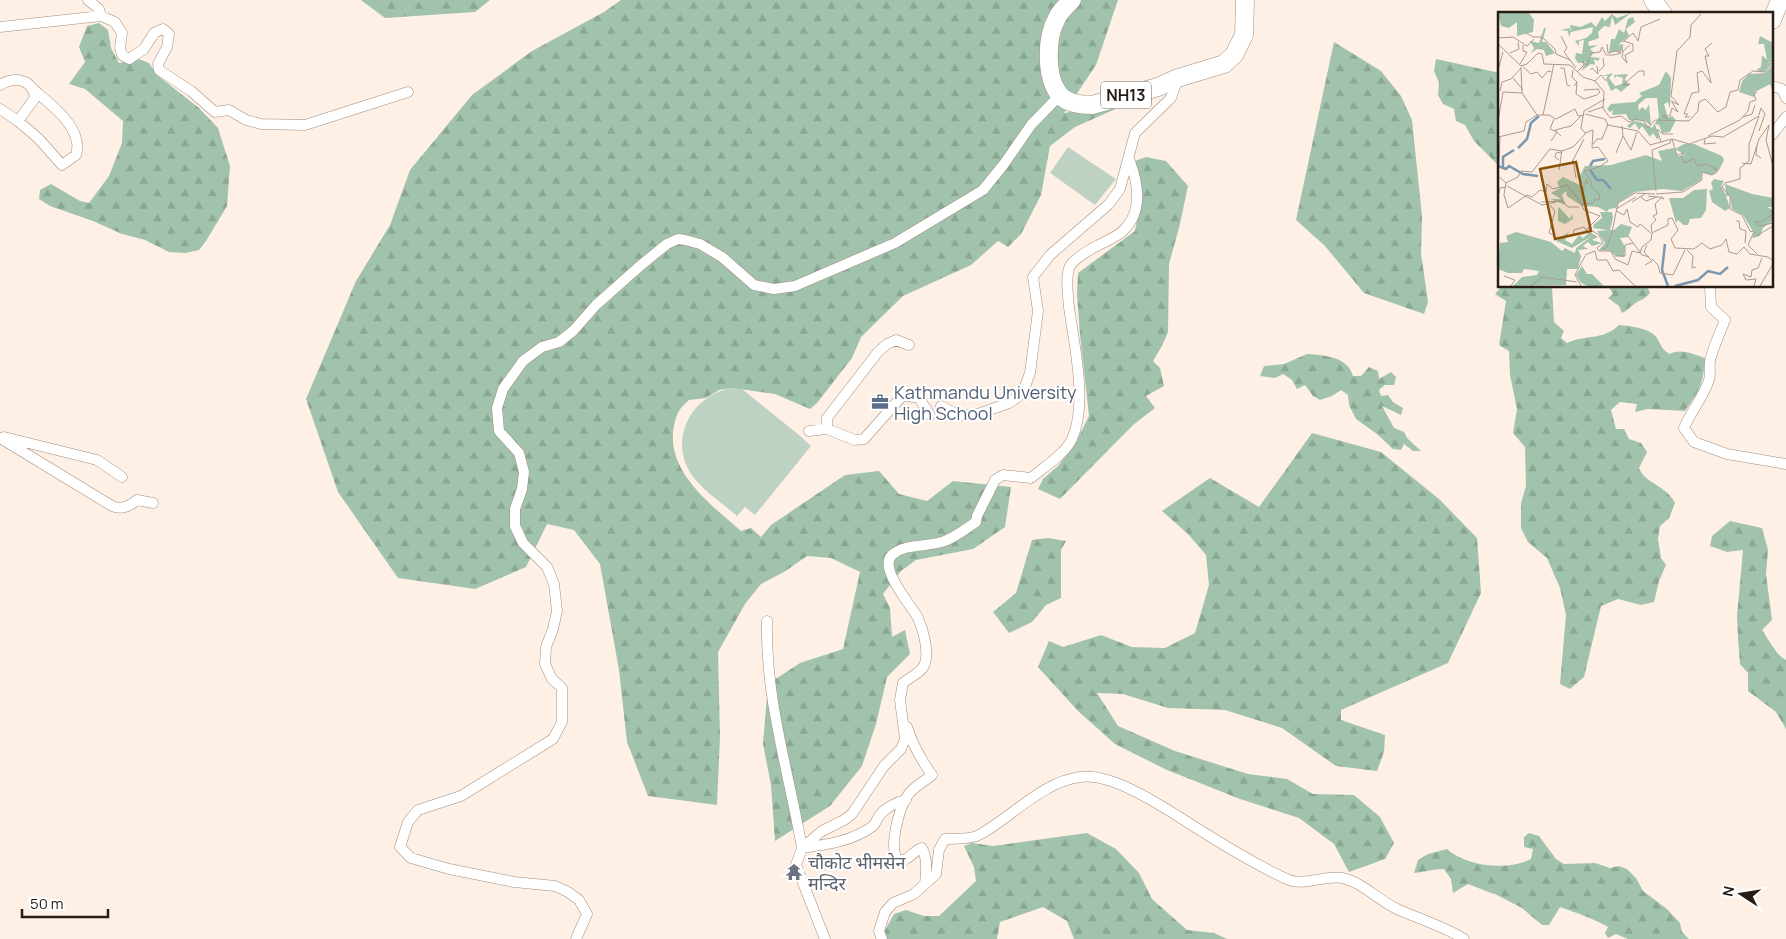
<svg xmlns="http://www.w3.org/2000/svg" width="1786" height="939" font-family="Manrope,'Noto Sans Devanagari',sans-serif">
	<defs>
		<pattern id="forest-firs" width="22" height="20" patternUnits="userSpaceOnUse" patternTransform="scale(1.25)"><rect width="22" height="20" fill="#a1c3ad"/><path d="M5 1l3.5 6h-7zM16 11l3.5 6h-7z" fill="#8aa794"/></pattern>
	</defs>
	<rect width="100%" height="100%" fill="#fff0e5"/>
	<path fill="#bed2c4" d="M1068,147l48,32 -21,26 -45,-32z
		M732,388l10,1 57,46 12,11 -56,69 -10,-8 -8,9c-15,-13 -35,-26 -46,-42 -23,-36 1,-79 41,-86z"/>
	<path fill="url(#forest-firs)" d="M361,0h129l-15,12 -90,6z
		M621,0h497l-22,65 -32,48 67,-11 -56,25 -25,19 -9,49 -20,39 -13,13 -10,-6 -27,24 -68,31 -42,41 -9,21 -35,45 -7,6 -35,-15 -43,-6 -13,2 -13,8 -17,2c-4,4 -10,9 -12,15 -19,51 31,87 64,116l10,-3 10,9 10,-12 74,-50 34,-4 20,23 28,7 26,-20 58,6 -6,40 -32,22 -57,11 -15,11 -18,23 7,14 2,29 13,-7 5,24 -23,23 -11,47 -14,42 -32,40 -55,35 -4,-56 -8,-41 5,-60 32,-21 43,-14 17,-77 -29,-14 -24,-2 -23,16 -23,12 -16,20 -27,48 2,85 -3,68 -69,-9 -21,-54 -8,-72 -19,-106 -26,-34 -27,-6 -21,43 -51,22 -77,-11 -60,-86 -32,-93 50,-118 34,-56 20,-55 62,-75 60,-44 72,-39z
		M99,23l9,7 3,18 8,15 20,-4 10,4 8,12 42,33 19,20 12,38 -3,40 -21,35 -7,9 -14,3 -16,-1 -24,-12 -23,-6 -29,-13 -43,-15 -11,-7 1,-9 11,-6 29,17 9,2 20,-27 13,-33 1,-22 -38,-32 -16,-5 16,-22 -6,-15 8,-21z
		M1334,42l47,29 20,25 11,24 10,96 -1,37 7,49 -4,12 -60,-21 -39,-47 -29,-26z
		M1436,59l64,14v94l-26,-26 -9,-16 -9,-4 -2,-12 -11,-5 -5,-9 1,-13 -5,-11z
		M1146,157l20,4 22,25 -9,42 -10,36 -1,68 -6,14 -9,15 7,7 4,18 -18,10 9,12 -22,17 -73,74 -22,-10 5,-10 15,-13 18,-24 13,-26 -9,-81 -3,-41 1,-21 57,-42 4,-22 2,-24 -6,-24z
		M1502,286h50l2,36 10,9 -3,7 6,5c19,-9 36,-2 52,-18 12,1 31,3 38,13 4,7 5,12 13,16 11,-6 23,0 35,4 -1,24 -6,34 -20,53l-37,-2 -13,3 2,-8 -17,-2 -9,8 5,19h8l5,10 12,4 6,9 -8,16c5,15 27,17 36,35l-6,15 -9,8 -2,13 3,19 5,7 -7,16 -5,21 -13,3 -23,-6 -17,7 -17,71 -14,12 -10,-5 6,-69 -6,-27 -13,-30 -19,-16 -7,-14v-25l5,-17 -1,-39 -12,-14 4,-24 -7,-34 -1,-24 -10,-6 7,-44 -11,-7z
		M1608,286h39l3,7c-7,8 -10,6 -17,12 -4,3 -6,6 -11,8l-3,-7 -11,-8 5,-4z
		M1307,354c18,1 41,3 46,22h8l8,-9 9,4 1,8 12,-7 5,5 -2,8h-9l-6,5 2,6 7,-1 5,7 10,6 -2,7 -19,-9 12,22 10,4 3,6 14,13h-8l-9,-7 -3,6 -8,-1 -16,-15 -21,-15 -7,-14 -1,-10 -7,-5 -9,6 -12,4 -7,-4 -8,-11 -8,4 -5,-9 -9,-6 -8,4 -15,-2 4,-10 20,-2z
		M1312,433l69,19 58,47 38,39 4,55 -33,70 -107,47v10l44,15 -1,17 -7,19 -41,-5 -54,-38 -57,-18 -57,-2 -45,-14 -26,-1 21,33 57,25 73,23 39,5 26,15 41,1 26,22 14,26 -9,16 -36,13 -15,-28 -35,-26 -59,-19 -73,-29 -52,-26 -37,-33 -40,-44 11,-26 14,6 38,-12 31,12 33,1 30,-15 14,-48 -3,-30 -18,-21 -26,-23 48,-33 49,29z
		M1730,521l32,7 6,22 -2,24 6,46 -10,10c7,10 14,25 24,30v69l-10,-17 -28,-21v-18l-8,-9 -2,-26 -1,-22 6,-66 -16,2 -17,-6 2,-10z
		M1048,538l18,3 -5,9v48l-15,7 -14,17 -23,11 -16,-21 23,-19 16,-53z
		M1087,833l29,16 23,24 13,26 35,31 27,3 13,6h-153l-7,-18 -24,-14 -43,15 -3,17h-113l-1,-5 11,-20 12,-4 18,6h15l37,-35 -2,-14 -10,-21 8,-3 21,3z
		M1529,833l10,3 17,23 8,5 31,-1 15,5 9,-2 8,3 9,9 7,13 24,18 13,14 2,9 7,7h-61l-12,-5 -8,4 -3,-5 3,-6c-16,-9 -31,-14 -48,-20l-11,18h-7l-20,-17 -27,-14 -4,-1 -23,-9 -15,9 -2,-14 -7,-10c-11,0 -19,3 -30,4l4,-13 10,-6 19,-5c20,18 61,22 84,10l2,-10 -9,-2v-10z"/>
	<g fill="none" stroke-linecap="round" stroke-linejoin="round">
		<g stroke="#a38d7c" stroke-width="11">
			<path id="minor" d="M88,0l11,9 2,7
				M0,27l101,-11 14,6 7,11 -2,15 2,7 7,4 15,-10 10,-16 9,-4 6,5 -2,13 -9,17 1,6 32,21 24,21 14,-2 17,10 15,4 44,1 103,-33
				M0,85c15,-9 33,-6 35,13l-17,23 -18,-12
				M1772,86l10,3 4,9
				M18,121l21,18 23,26 14,-10c1,-4 2,-9 1,-12 -3,-22 -28,-40 -43,-53
				M1772,135l14,-18
				M1710,286l1,21 14,13c-5,13 -12,27 -15,41 -1,6 1,13 -1,19 -6,18 -18,31 -25,48l10,14 33,12 59,10
				M941,406l17,9 20,-1 31,-11 9,-6 6,-8 6,-16 8,-62 -5,-34 17,-22 59,-51 11,-15 15,-56 36,-35 7,-20
				M827,429v-11l51,-66 9,-8 9,-4 13,5
				M809,431l18,-2 28,11 9,-1 39,-44 16,3 11,17
				M4,437l93,23 25,17
				M0,438l112,68c9,4 17,1 25,-6l16,3
				M767,621c-2,77 22,152 35,227 24,-3 51,-7 71,-22 3,-3 4,-7 6,-10 6,-8 17,-14 27,-16
				M925,884l11,-10 3,-24 6,-11c10,-1 25,1 34,-4 33,-18 63,-53 101,-58 36,-5 93,37 123,55 27,17 57,35 86,48 14,6 38,-5 53,-2 20,4 35,21 53,30 23,11 47,17 69,31
				M576,939l11,-25 -8,-14 -11,-8 -13,-6 -41,-4 -65,-13 -38,-11 -11,-11 8,-25 10,-12 43,-14 92,-57 9,-17v-34l-10,-9 -7,-15 1,-17 7,-18 4,-18 -3,-27 -7,-17 -24,-24 -8,-17v-17l7,-20 2,-17 -5,-19 -20,-22 -2,-23 6,-19 20,-28 19,-14 17,-5 14,-11 23,-26 45,-40 26,-21 11,-5 7,1 15,4 22,13 32,28 20,4 21,-3 100,-43 88,-53 21,-26 27,-39 29,-30
				M825,939l-29,-74 6,-17 20,-17 22,-11 8,-6 32,-48 17,-17 4,-10 -5,-39 3,-17c7,-6 20,-11 22,-20 4,-12 -2,-34 -7,-45 -7,-13 -40,-50 -26,-63 14,-13 39,-7 55,-15 10,-4 20,-12 29,-18l1,-6 18,-36 8,-5 28,3c12,-10 34,-24 41,-39 16,-36 2,-94 -3,-132 -1,-12 -4,-31 1,-41 4,-7 15,-13 21,-17 10,-6 25,-11 33,-19 19,-19 14,-48 5,-71
				M882,939l-3,-8 6,-19 8,-9 21,-9 11,-10c1,-13 3,-24 -3,-36 -10,3 -13,14 -24,12 -10,-12 1,-52 10,-65 5,-8 17,-14 24,-20 -11,-15 -19,-30 -25,-48"/>
		</g>
		<g stroke="#a38d7c" stroke-width="19">
			<path id="trunk" d="M1072,0c-5,5 -12,11 -15,18 -11,19 -12,60 3,77 8,9 21,10 32,10l66,-18 20,-9 46,-14 10,-9 10,-20 1,-35
				M1653,0l10,14
				M1772,20l8,-20"/>
		</g>
		<use href="#minor" stroke="#fff" stroke-width="10"/>
		<use href="#trunk" stroke="#fff" stroke-width="18"/>
	</g>
	<defs>
		<g id="office-bare" transform="scale(1.35)"><path d="M-6-3h4V-5.5h4V-3h4V5H-6ZM-1-4.5V-3h2v-1.5ZM-6 0V1H6V0Z" fill="#5c6f8a" stroke="#fff" stroke-width="2.5" paint-order="stroke"/></g>
		<g id="temple-bare" transform="scale(1.35)"><path d="M0-6L5-2H3V0L6.5 2.5H4V6H1.5V3h-3V6H-4V2.5H-6.5L-3 0V-2H-5Z" fill="#6b7280" stroke="#fff" stroke-width="2.5" paint-order="stroke"/></g>
	</defs>
	<g fill-rule="evenodd">
		<use href="#office-bare" x="880" y="402"/>
		<use href="#temple-bare" x="794" y="872"/>
	</g>
	<g text-anchor="middle" dominant-baseline="central" stroke-width="4" stroke-linejoin="round" paint-order="stroke">
		<rect fill="#fff" stroke="#66605c" stroke-width="1" x="1101" y="81.5" width="50" height="27" rx="4"/>
		<g font-size="16" font-weight="bold" fill="#251c16">
			<text x="1126" y="95">NH13</text>
		</g>
		<g font-size="18" fill="#4e5e75" stroke="#fff" text-anchor="start">
			<text x="894" y="392">Kathmandu University<tspan x="894" dy="21">High School</tspan></text>
		</g>
		<g font-size="18" fill="#5b616d" stroke="#fff" text-anchor="start">
			<text x="808" y="862">चौकोट भीमसेन<tspan x="808" dy="21">मन्दिर</tspan></text>
		</g>
	</g>
	<g transform="translate(1498 12)">
		<rect width="275" height="275" fill="#fff0e5"/>
		<path d="M0,1h31l5,7 -1,12 -16,4v-14l-8,6 -8,-2zM133,1l-16,12 -3,-9 -2,11 -6,-1 -6,6 1,6 -11,4 1,4 9,-1 -8,4 4,4 -5,4 11,1 -2,3 -4,-2 1,6 -4,-1 -10,7 5,-9 -8,1 -3,-5 1,-5 6,1 2,-14 -5,1v5l-4,-5 11,-3 6,-5 1,-6 -22,5 -2,5 -1,-6 -7,-1 8,-2 2,4 -1,-7 11,2 10,-5 5,5 6,-10 3,4 7,-7 5,4zM135,5l2,5 -9,7 3,7 -11,9 5,-1v6l-14,2 2,-13h4l4,-10 5,4 4,-14zM46,16h2l-4,14h4l9,11 -9,3 -2,-6 -7,-1 -6,4 3,-5 -4,-7 9,2zM262,24l13,7v19l-6,1h6l-9,9 -8,-2 5,-3 1,-12 5,5 -3,-16h-6zM275,54v27l-3,-9 -15,8 -1,5 -15,-5 3,-11 7,-7 16,-1zM168,59l5,7 -1,31 -2,-7 -4,2 4,14 4,-2 4,4 -6,12 -8,1 -3,-8 -4,-1 4,14 -2,1 -4,-6 -3,4 -8,-11 -3,4 -4,-7 -5,5 -3,-2 6,-5 8,1 11,6 7,-11 -2,-19h-11l-8,7 1,6 3,-4 4,3 3,-6 2,22 -6,-5 -16,-1 -3,-6 -14,1 1,-5 -3,2 -3,-3 4,-5 24,-2 7,-6 -3,-3 20,-8zM115,61l-4,5 6,8 7,-2 1,-6 -7,-2 -1,3 -1,-4 14,-1 -3,5 4,6 -8,7 -5,-4 -5,3 -5,-12 2,-3h-6zM186,132h10l28,12 2,4 -5,10 -7,5 -10,-3 -1,8 -19,11 -20,-2 -27,3 -16,10 -3,6 -7,1 -2,3h5l1,6 -3,12h4l7,-6 11,3 -4,10 -8,1 5,9 -1,10 -8,-1 -6,-5 -11,-1 6,-7 -8,-12 11,-1 -15,-2 1,-4 8,-6 -2,-6h7l-9,-5 -16,-1 -15,-10 -1,-5 -4,4 4,10 -16,-6h11l-10,-6 9,-5 -3,-6 6,-5 21,10 -5,-10 6,-11 26,-1 35,-10 16,6 -4,-10 16,-3 4,8 7,-1 -10,-6zM216,167l10,2 -3,5 5,9 -1,-11 27,10 21,4v9h-6l6,3 -1,11 -9,7 -3,8 -8,1 2,-4 -11,-18 -11,-6 -2,-13h-4l4,12 -5,3 -13,-9 -3,-11 4,-2 -2,-6zM209,177l-1,21 -5,8 -11,1 -2,6h-4l3,3 -9,-8 -2,3 -7,-25h14l11,-8zM61,195l11,12 2,-5 1,5 -8,5 -7,-3v-11l-4,12zM18,220l35,10 11,9 3,-3 10,5 1,-5 16,-12 -20,12 -16,-7 13,-9 -4,8 7,4 7,-9 4,3 7,-6 8,5 -6,3 10,3 -10,3 -4,-4 -5,4 5,3 -10,1 3,6 -3,13h-11l-1,16 -53,1 9,-9 15,-2 2,-4 -15,-2 -2,4h-14l-10,-4 2,-26 8,-1 -2,-6zM84,254l5,8h5l12,12h-16l-7,-3 -5,-8z" fill="#a1c3ad"/>
		<path fill="none" stroke="#7b98b0" stroke-width="2.5" d="M20,136l9,-9 4,-16 8,-7M0,154l8,3 3,-3 14,8 15,2M92,154l3,-5 12,-2M5,155v-10l11,-7M92,158l7,10h6l8,9M167,232l-3,26 6,16M177,274l23,-6 10,-9 12,3 8,-7"/>
		<path fill="none" stroke="#a89b92" stroke-width="1" d="M28,21l7,4h9l13,12 1,5 14,6M63,24l6,12 -3,4 12,16M0,26l15,-1 14,9 7,-7M125,30l10,-9 5,8 3,-14 19,-8M0,32l23,22 6,-2 11,-11 4,1 2,10 26,1 13,12 12,4 9,11 -1,16 7,10 11,-2 8,6 7,-3 8,2 4,7 7,-8 34,1 9,-10 1,-9 6,-3 13,13 8,-5 4,-15 8,-2 2,-10 13,-9 12,1 8,-7M109,32l1,9 8,-2M125,39l-1,6 5,6 -2,-8 8,-4v-7l-9,-3M12,41l9,-4 -1,-7M22,52l7,-12 -4,-1v-6M23,55l1,26M25,55l8,7 6,-2 5,6 6,-7 4,1M62,56h4l3,17 3,1M0,58l5,-18M75,58l-1,7 5,5 -3,4M92,58l2,-2 6,6 -1,-8M101,59l5,-5 -1,-8M79,60l7,-7 -2,-4 4,4 6,-12 8,-1 2,-5 4,8h8l7,-2 -5,-2h7l7,-6M15,66l10,12M97,69l6,-6 5,6M79,70l-1,12 8,5 13,-4 3,-3 -2,-3M128,74l4,-2 -7,1 16,-14h5v5M86,78l15,-1M2,79l2,-9 9,-3 10,-11M24,81l15,22M107,87l-21,12 -3,17 4,5 8,-3 -1,18 6,-1 10,14 -9,6 -15,4 7,10v6l9,8 -1,5 -4,-1 -2,4 -12,1 3,6 16,6 -12,12 11,7 4,8 -6,5 2,3h12l4,8 13,6 4,-14 8,2 2,-6 9,-7 1,-7 16,-8v-6l4,-1 6,12 -7,9 4,9 19,1 8,-6 8,6 12,-4 4,-6 3,13 8,2 7,-7 6,7 18,3 5,4M173,89l8,4 -8,-9 6,-45 13,-14 1,-12 10,-11M90,100l15,-5M87,102l20,5 3,6 30,6 12,14 22,-6 5,16 7,-2 -3,3 3,7 10,-4 3,7 9,-2 12,6 -4,-2 3,4 -5,3 -10,-3v8M39,103h12l7,4 19,-10 3,7 6,-1M45,103l11,-51M261,103l2,-7 4,6 -6,17M192,105h-5l3,-3h-4l8,-21 7,-1 -2,-19 5,-2 9,12 -6,-27h4l-4,-7 7,-6M245,105l9,-3 3,-9M171,107l-7,-3h8l2,-8 6,4 -6,-10M0,109l5,-29 19,1M124,114l1,10 8,14 6,-18M63,124l-6,-6 16,-4 10,-10M210,124l32,-16 8,-9 2,-9 6,-2 -2,-6 3,-2M0,125l26,-6 2,-9 11,-7M174,127l17,5 23,-8 11,1 36,-21 -10,28v17l-9,7v11l-15,4 -3,4 8,9v13l12,6 8,16 4,1 -6,13 9,9M207,127l-1,5 12,-1M53,129l6,-9 -7,-3 4,-10M163,130l-4,-13 6,5h10M95,132l4,-5h5l6,-15M259,133l-1,10 5,3M118,141l7,-17M61,148l-4,-3 1,-4 6,-1M75,148l3,18M74,150l12,-23M244,151l9,1 8,-25 10,-14 -3,15 7,26M1,153l1,-29M61,158l3,-20M0,164l8,7 -2,12 4,13 19,-13 5,2 8,-7 6,2 1,-8 6,5 14,-4 14,18M8,171l12,-6 3,-6 11,1 18,-23 12,2 11,-4 13,-14M9,174l35,19 14,-3M86,177v-6h4l-3,-3h3M158,179l-4,-41 18,-7 1,-3M158,182l27,-2 19,-12M0,185l2,-9 6,-1M143,185l5,4 11,-4 -9,-1M43,190l21,-1 6,6h11M134,190l13,-8M52,193l5,6 -6,22 4,2M118,197l20,-12M118,199l8,4 3,-6 3,13 8,5 2,-3 11,9M275,202l-12,8h-6l4,4 14,-3M238,209h3l1,8 6,2 -1,12M154,220l-1,-7 5,-5 -3,-4 4,-2 -2,-10 6,-6 3,1 -2,-2h-5M75,224l1,-6 10,-3 3,5v-4M130,224l14,19 7,2M255,226l20,-12M103,238l6,-3 5,-15 6,-29 17,-10 20,1M189,238l6,6 -1,12 4,-1M87,243l10,-4 2,9h10l6,11 6,-1 16,16M117,244h10v-11l8,-2M154,247l6,6 2,8 13,2 12,-25M147,253l7,-4 -8,-9 3,-7M6,264l11,4 -4,6M33,274l11,-9 35,5M83,274l-6,-11 10,-19M256,274l2,-7 -10,1 -3,-6 8,3 1,-7 6,-2 4,-10M262,274l13,-22"/>
		<path fill="#8a5207" fill-opacity="0.15" stroke="#8a5207" stroke-width="2.5" d="M78,150l15,69 -36,8 -15,-70z"/>
		<rect width="275" height="275" fill="none" stroke="#251c16" stroke-width="2.5"/>
	</g>
	<g transform="translate(1741 894) rotate(282)" stroke="#ffffff" stroke-width="4" paint-order="stroke">
	<path d="M0-4L9 19L0 12L-9 19Z" fill="#251c16"/>
	<text y="-8" font-size="14" font-weight="bold" text-anchor="middle" fill="#251c16">N</text>
	</g>
	<path d="M22 909v8h86v-8" fill="none" stroke="#251c16" stroke-width="2.5"/>
	<text x="30" y="909" font-size="15" fill="#251c16" stroke="#ffffff" stroke-width="4" paint-order="stroke">50 m</text>
</svg>
